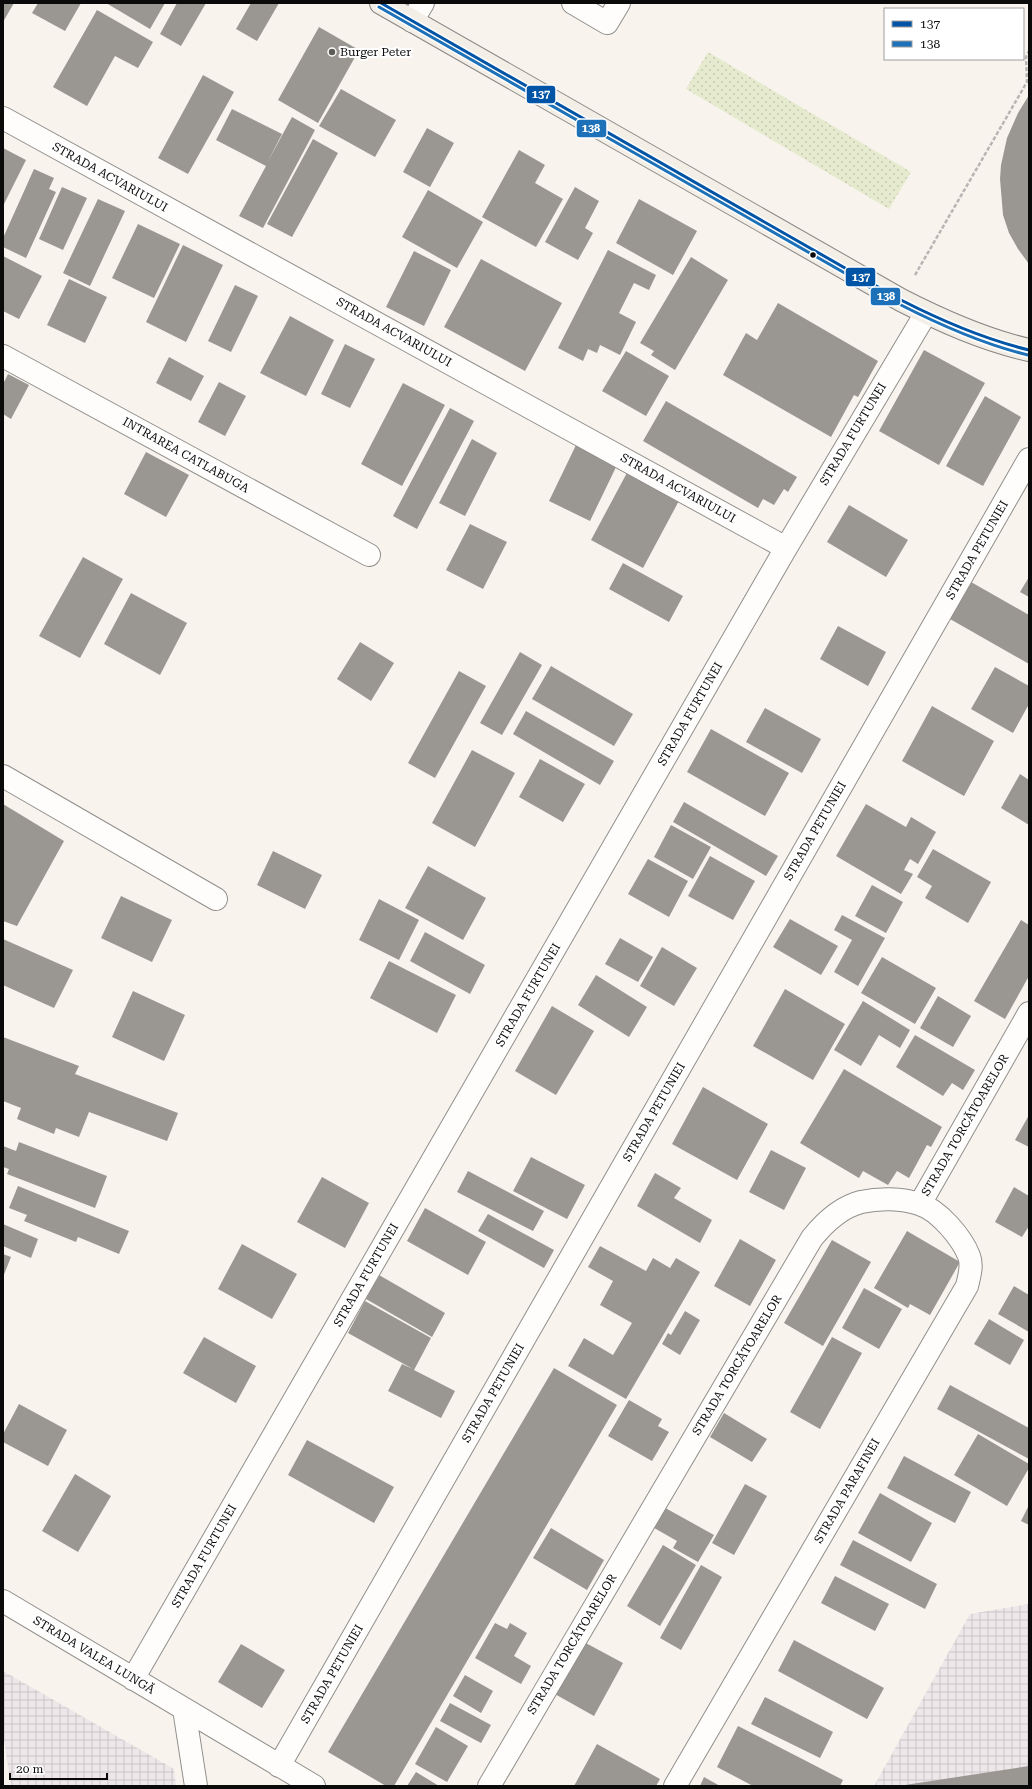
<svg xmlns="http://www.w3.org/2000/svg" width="1032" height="1789" font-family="'Roboto Serif',serif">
	<defs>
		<pattern id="industrial-grid" width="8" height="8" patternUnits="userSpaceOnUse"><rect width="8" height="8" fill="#eee7ea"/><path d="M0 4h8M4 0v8" fill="none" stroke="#cbc5c7"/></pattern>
		<pattern id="park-dots" width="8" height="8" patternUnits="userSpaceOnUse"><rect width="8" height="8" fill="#e6ebcf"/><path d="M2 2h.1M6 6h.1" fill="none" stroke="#c4c8b0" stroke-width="1.8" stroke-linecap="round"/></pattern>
	</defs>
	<rect width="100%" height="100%" fill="#f8f3ed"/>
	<path fill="url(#industrial-grid)" d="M1029,1604v182h-155l96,-172z
		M3,1671l171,98 2,17h-165l-8,-53z"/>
	<path fill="url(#park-dots)" d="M708,52l203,120 -22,37 -203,-120z"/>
	<path fill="#9a9793" d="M3,3h11l-11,19z
		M38,3h43l-16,28 -33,-18z
		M106,3h59l-15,26z
		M177,3h29l-25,43 -21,-12z
		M251,3h28l-22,38 -21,-12z
		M97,10l56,32 -15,26 -23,-12 -28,50 -34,-19z
		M319,27l40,23 -41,73 -40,-23z
		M203,75l31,17 -46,82 -30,-16z
		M341,89l55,31 -21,37 -56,-31z
		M1029,95v169l-11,-15 -9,-16 -6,-18 -3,-36 1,-14 6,-27 11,-25z
		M232,109l50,25 -15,29 25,-46 23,13 -52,98 -24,-12 27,-50 -50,-26z
		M427,128l27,15 -24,44 -27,-15z
		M313,139l25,14 -46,84 -25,-13z
		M3,148l23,12 -23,46z
		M519,150l26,15 -10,18 28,16 -27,48 -54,-30z
		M34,169l20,9 -5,11 7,3 -30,66 -23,-11v-9z
		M62,187l25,11 -24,52 -24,-11z
		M575,187l24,14 -14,27 8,5 -15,27 -33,-18z
		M428,190l55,32 -26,46 -55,-31z
		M98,199l27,12 -35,75 -27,-13z
		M639,199l58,32 -24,44 -57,-32z
		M138,224l42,20 -26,54 -42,-20z
		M183,245l40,20 -37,77 -40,-20z
		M608,250l48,25 -7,15 -15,-7 -15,30 17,9 -16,33 -20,-10 -3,8 -9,-4 -5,12 -25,-13z
		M414,251l37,19 -27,56 -38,-19z
		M3,256l39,20 -23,43 -16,-8z
		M691,257l37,23 -53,90 -24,-15 3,-4 -14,-8z
		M481,259l81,44 -37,68 -81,-44z
		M69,279l38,18 -22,46 -38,-18z
		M235,285l23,11 -27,56 -23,-11z
		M778,303l100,58 -20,36 -4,-2 -23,42 -108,-62 23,-42 11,7z
		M290,316l44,24 -28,56 -46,-23z
		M345,344l30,15 -25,49 -29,-14z
		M924,350l61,33 -46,82 -60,-34z
		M626,351l43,25 -23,40 -44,-25z
		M169,357l35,19 -13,25 -35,-18z
		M8,374l21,11 -18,34 -8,-5v-30z
		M219,382l27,14 -21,40 -27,-14z
		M403,383l42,22 -43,81 -41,-22z
		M985,396l36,21 -38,69 -37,-20z
		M666,401l131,76 -9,15 -4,-3 -10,16 -11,-6 -5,9 -115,-67z
		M450,408l24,13 -57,108 -24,-13z
		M472,439l25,14 -32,63 -26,-13z
		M577,443l41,20 -28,58 -41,-20z
		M146,452l43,23 -23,42 -42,-23z
		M629,469l52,28 -38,71 -52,-28z
		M849,505l59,35 -22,37 -59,-35z
		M470,524l37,18 -24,47 -37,-19z
		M83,557l40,22 -43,79 -41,-22z
		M623,563l60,33 -14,26 -60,-33z
		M1029,577v20l-9,-5z
		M971,582l58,33v49l-79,-45z
		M131,593l56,30 -27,52 -56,-31z
		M838,626l48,26 -18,34 -48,-27z
		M360,642l34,21 -23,38 -34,-22z
		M520,652l22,13 -40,70 -22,-12z
		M551,666l82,48 -19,32 -82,-47z
		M995,667l34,19v18l-16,29 -42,-24z
		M459,671l27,15 -51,92 -27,-15z
		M932,706l62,35 -30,55 -62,-35z
		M765,708l56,31 -19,34 -56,-31z
		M526,711l88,50 -14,24 -87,-51z
		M711,729l78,44 -24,43 -78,-44z
		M472,750l43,23 -40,74 -43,-24z
		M540,759l45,25 -22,38 -44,-25z
		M1020,774l9,6v45l-28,-17z
		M684,802l94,54 -12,20 -93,-54z
		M3,804l61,37 -47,85 -14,-5z
		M866,804l40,23 5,-10 25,15 -18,32 -8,-5 -6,11 9,4 -12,20 -65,-38z
		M671,825l40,22 -18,32 -39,-22z
		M933,849l58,33 -23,41 -43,-25 7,-12 -15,-9z
		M273,851l49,24 -17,34 -48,-24z
		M710,856l45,25 -22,39 -45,-24z
		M648,859l40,22 -19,36 -41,-23z
		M428,866l58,32 -23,42 -58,-32z
		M872,885l31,17 -17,31 -31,-17z
		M121,896l51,24 -20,42 -51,-24z
		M379,899l40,21 -20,40 -40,-20z
		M842,915l43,23 -27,48 -24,-14 18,-32 -18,-10z
		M790,919l48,27 -17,29 -48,-28z
		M1021,920l8,5v51l-24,43 -31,-18z
		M425,932l60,33 -15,29 -60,-33z
		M620,938l33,19 -15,25 -33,-18z
		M3,939l70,31 -19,38 -51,-23z
		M662,947l35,21 -23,38 -34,-20z
		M882,957l54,31 -21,36 -54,-31z
		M389,961l67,34 -19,38 -67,-35z
		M596,975l51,32 -18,30 -51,-32z
		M785,989l60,35 -32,56 -60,-34z
		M133,991l52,24 -21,46 -52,-24z
		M938,996l33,20 -18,31 -33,-19z
		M863,1001l47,29 -10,18 -21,-13 -18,31 -27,-16z
		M552,1006l42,25 -38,64 -41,-24z
		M915,1035l60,35 -12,20 -11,-7 -9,13 -47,-29z
		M3,1037l76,29 -4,8 103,39 -11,28 -78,-29 -10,25 -23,-9 -2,6 -37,-15 4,-11 -18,-7z
		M844,1069l98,58 -11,20 -4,-2 -18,33 -12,-7 -9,14 -25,-14 -4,7 -59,-35z
		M703,1087l65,37 -31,56 -65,-36z
		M1029,1115v32l-14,-7z
		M19,1142l88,34 -12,32 -88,-34 2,-5 -6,-2v-21l13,5z
		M771,1150l35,18 -22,42 -35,-18z
		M531,1157l54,28 -18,34 -54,-28z
		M468,1171l76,40 -11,20 -76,-39z
		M655,1173l26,15 -7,10 38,22 -12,23 -63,-37z
		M322,1177l47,26 -24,45 -48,-26z
		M18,1186l111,45 -10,23 -41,-17 -2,5 -52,-21 3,-6 -18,-7z
		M1014,1187l15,9v30l-7,11 -27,-15z
		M425,1208l61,34 -18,33 -61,-34z
		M488,1214l66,36 -10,18 -66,-37z
		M3,1224l35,15 -7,19 -28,-12z
		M907,1231l53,31 -30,53 -20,-11 -2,4 -34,-20z
		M740,1239l36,21 -26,46 -36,-20z
		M832,1240l39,22 -48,84 -39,-23z
		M242,1244l55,30 -25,45 -54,-30z
		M600,1246l46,25 7,-13 17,10 6,-10 24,14 -74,127 -58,-33 16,-28 29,17 19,-32 -32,-18 13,-24 -25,-14z
		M3,1254l8,3 -8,20z
		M379,1275l66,38 -13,24 -66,-38z
		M1014,1286l15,9v37l-31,-18z
		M864,1288l38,21 -23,40 -37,-21z
		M365,1301l66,37 -17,32 41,21 -14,27 -53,-27 14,-27 11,5 -65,-36z
		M685,1311l15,9 -20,35 -18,-11 6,-11 3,2z
		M989,1319l35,21 -14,25 -36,-21z
		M204,1337l52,29 -20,37 -53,-30z
		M832,1337l30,16 -42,76 -30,-17z
		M554,1368l63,37 -223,381h-8l-58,-34z
		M950,1385l79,43v31l-92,-50z
		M629,1400l33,19 -4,7 11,6 -17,29 -44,-25z
		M19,1404l48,26 -19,36 -45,-24v-8z
		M724,1413l43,26 -15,23 -42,-25z
		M978,1434l51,30v4l-22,38 -53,-31z
		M307,1440l87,47 -20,36 -86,-48z
		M904,1456l67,36 -16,31 -68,-35z
		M75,1474l36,22 -33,56 -36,-21z
		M745,1484l22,12 -33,59 -22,-12z
		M880,1493l52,30 -21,39 -53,-29z
		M660,1505l54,30 -16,27 -25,-14 4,-7 -28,-16z
		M1029,1505v20l-8,-4z
		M551,1528l53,32 -17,30 -54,-32z
		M853,1540l84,44 -12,25 -85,-44z
		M663,1545l33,20 -36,61 -33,-20z
		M701,1565l21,12 -41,73 -21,-12z
		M835,1576l54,28 -14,27 -54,-28z
		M495,1623l12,6 3,-6 17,10 -13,23 17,10 -10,18 -46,-26z
		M794,1640l90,48 -17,31 -89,-48z
		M582,1641l41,22 -29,53 -41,-23z
		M241,1644l44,26 -23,38 -44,-26z
		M465,1675l28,16 -12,22 -28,-17z
		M765,1697l68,35 -13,26 -69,-34z
		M450,1703l41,22 -10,18 -41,-22z
		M738,1726l105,54 -3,6h-87l-36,-19z
		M436,1727l32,19 -21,36 -32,-18z
		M597,1744l63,35 -4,7h-82z
		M1029,1766v20h-124v-1z
		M416,1772l23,14h-32z
		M704,1777l16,9h-20z"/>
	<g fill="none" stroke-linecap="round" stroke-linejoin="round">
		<g stroke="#918f8c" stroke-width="24">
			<path id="street" d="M573,3l34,20 12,-20
				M412,21l11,-18
				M3,118l783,430
				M3,356l366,199
				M3,776l213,123
				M920,1204l109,-191
				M3,1601l311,185
				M133,1679l653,-1131 140,-235
				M184,1709l12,77
				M279,1766l750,-1307
				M489,1786l323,-548c13,-16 29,-31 49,-36 18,-4 41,-4 58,2 20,6 43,34 50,52 4,10 0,21 -2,30l-292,500"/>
		</g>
		<g stroke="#888683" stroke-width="24">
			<path id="secondary" d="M381,3l520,297c41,21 83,40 128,50"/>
		</g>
		<path stroke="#b7b6b5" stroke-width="2.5" stroke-dasharray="4 2" stroke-linecap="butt" d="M915,275l112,-193 -1,-25 3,-6"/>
		<use href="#street" stroke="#fefdfc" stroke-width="22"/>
		<use href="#secondary" stroke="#f3efe7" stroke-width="22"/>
		<g stroke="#fff" stroke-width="6">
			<path id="bus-1" d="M381,3l520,297c41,21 83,39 128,50"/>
		</g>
		<g stroke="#fff" stroke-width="6">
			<path id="bus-2" d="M379,7l520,297c41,21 83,40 129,51"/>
		</g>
		<use href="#bus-1" stroke="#0054a6" stroke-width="3"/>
		<use href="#bus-2" stroke="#1d71b8" stroke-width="3"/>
	</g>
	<circle fill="#5d5c59" stroke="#fff" stroke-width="1.5" cx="332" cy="52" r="4"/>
	<circle fill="#0a0a0a" stroke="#fff" stroke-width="1.5" cx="813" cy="255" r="3.5"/>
	<g text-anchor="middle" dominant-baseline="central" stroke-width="4" stroke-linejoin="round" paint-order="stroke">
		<g font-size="12" fill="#0a0a0a" stroke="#fff" text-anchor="start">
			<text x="340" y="52">Burger Peter</text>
		</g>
		<g font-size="12" fill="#0a0a0a" stroke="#fff">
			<text transform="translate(110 177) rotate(29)">STRADA ACVARIULUI</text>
			<text transform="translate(394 332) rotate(29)">STRADA ACVARIULUI</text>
			<text transform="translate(853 434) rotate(-59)">STRADA FURTUNEI</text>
			<text transform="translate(186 455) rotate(29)">INTRAREA CATLABUGA</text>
			<text transform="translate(678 488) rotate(29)">STRADA ACVARIULUI</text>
			<text transform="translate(977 550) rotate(-60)">STRADA PETUNIEI</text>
			<text transform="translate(690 714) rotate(-60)">STRADA FURTUNEI</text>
			<text transform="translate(815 831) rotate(-60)">STRADA PETUNIEI</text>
			<text transform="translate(528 995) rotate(-60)">STRADA FURTUNEI</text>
			<text transform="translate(654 1112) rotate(-60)">STRADA PETUNIEI</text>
			<text transform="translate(965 1125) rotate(-60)">STRADA TORCĂTOARELOR</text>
			<text transform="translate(366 1275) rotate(-60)">STRADA FURTUNEI</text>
			<text transform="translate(737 1365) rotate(-59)">STRADA TORCĂTOARELOR</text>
			<text transform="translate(493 1393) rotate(-60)">STRADA PETUNIEI</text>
			<text transform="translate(847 1491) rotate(-60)">STRADA PARAFINEI</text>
			<text transform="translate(204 1556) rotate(-60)">STRADA FURTUNEI</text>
			<text transform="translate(572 1644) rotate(-59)">STRADA TORCĂTOARELOR</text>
			<text transform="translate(94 1655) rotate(31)">STRADA VALEA LUNGĂ</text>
			<text transform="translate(332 1674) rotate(-60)">STRADA PETUNIEI</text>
		</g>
	</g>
	<g stroke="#fff" stroke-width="1.5">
		<rect x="526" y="85" width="30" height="19" rx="4" fill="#0054a6"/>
		<rect x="576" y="119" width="31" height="19" rx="4" fill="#1d71b8"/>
		<rect x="845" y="267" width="31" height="20" rx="4" fill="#0054a6"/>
		<rect x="870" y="287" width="31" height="19" rx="4" fill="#1d71b8"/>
	</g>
	<g font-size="11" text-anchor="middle" font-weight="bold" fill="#fff">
		<text x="541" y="98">137</text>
		<text x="591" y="132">138</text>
		<text x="861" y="281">137</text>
		<text x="886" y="300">138</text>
	</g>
	<rect width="1032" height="1789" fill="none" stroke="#0a0a0a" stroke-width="8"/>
	<rect x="884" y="8" width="140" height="52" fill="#ffffff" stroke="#9d9d9d"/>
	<rect x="892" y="21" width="20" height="6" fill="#0054a6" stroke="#9d9d9d"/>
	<text x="920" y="28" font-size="12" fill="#0a0a0a">137</text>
	<rect x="892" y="41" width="20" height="6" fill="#1d71b8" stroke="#9d9d9d"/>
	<text x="920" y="48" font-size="12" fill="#0a0a0a">138</text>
	<path d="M10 1773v6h97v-6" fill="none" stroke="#0a0a0a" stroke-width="2"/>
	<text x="16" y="1773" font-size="12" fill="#0a0a0a" stroke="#ffffff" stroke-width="3" paint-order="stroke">20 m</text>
</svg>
